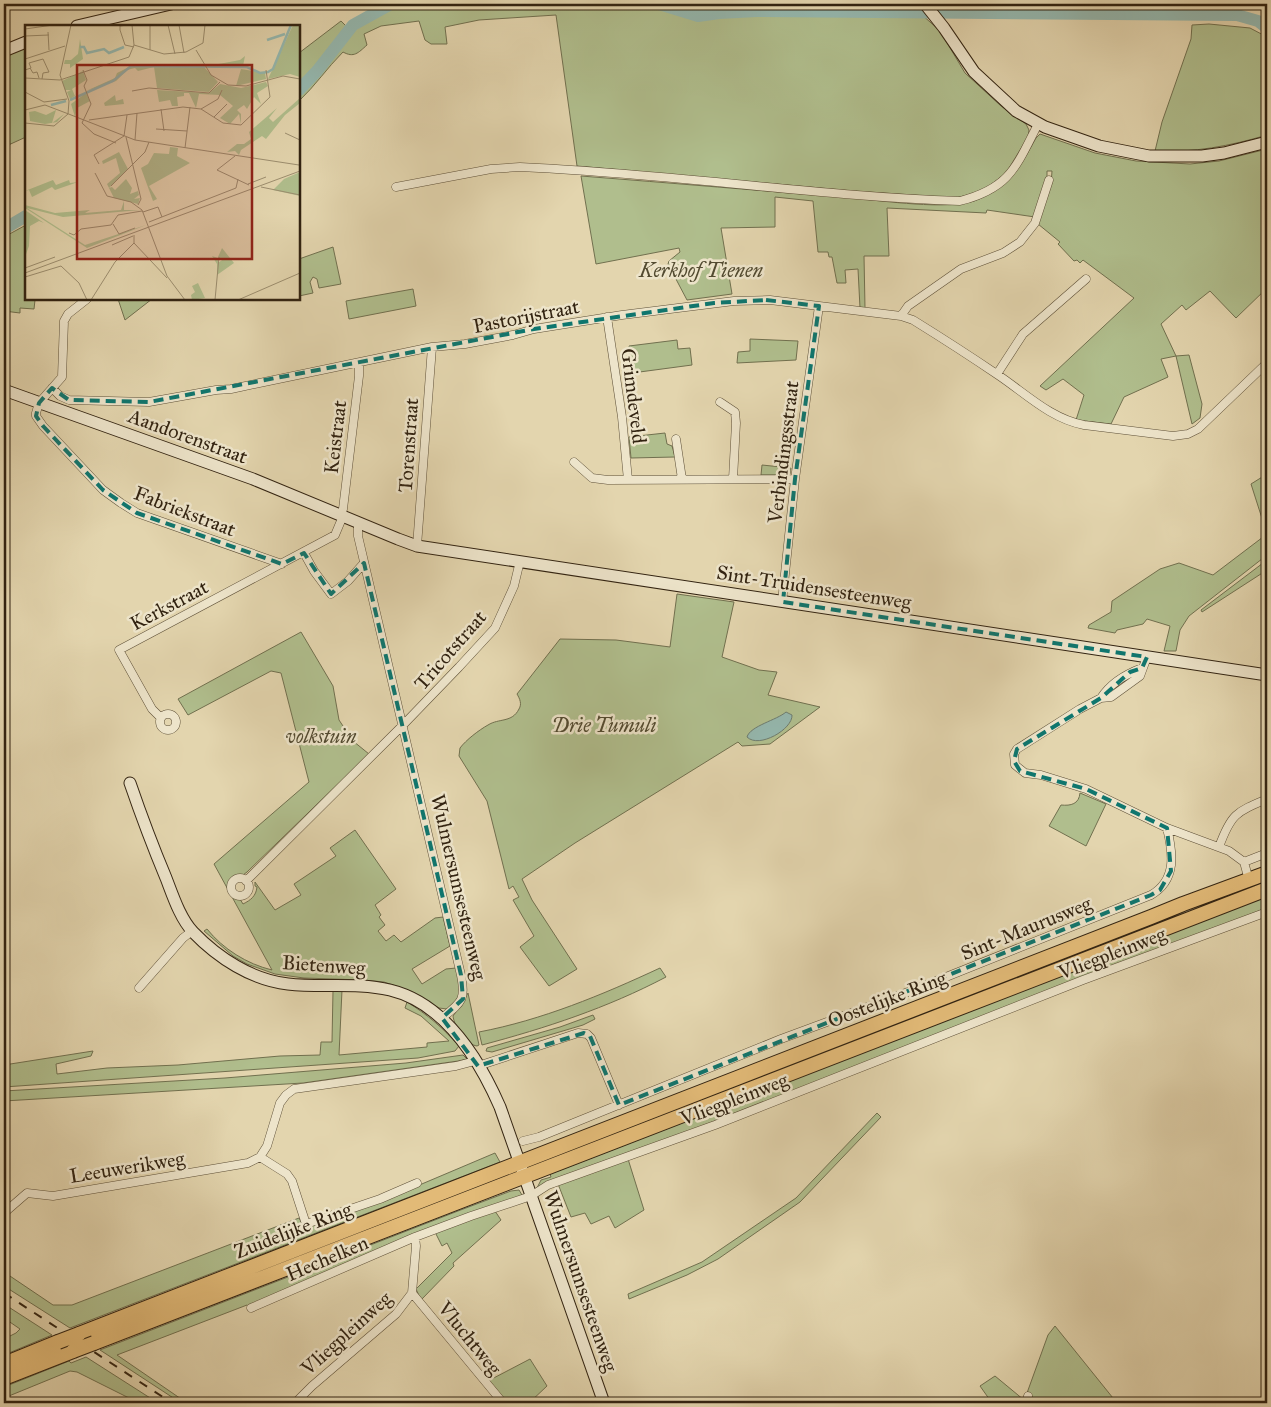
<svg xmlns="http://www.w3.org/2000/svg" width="1271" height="1407" font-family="'IM FELL Great Primer',serif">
	<rect width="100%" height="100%" fill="#e3d5ae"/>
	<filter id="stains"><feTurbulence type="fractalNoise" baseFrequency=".004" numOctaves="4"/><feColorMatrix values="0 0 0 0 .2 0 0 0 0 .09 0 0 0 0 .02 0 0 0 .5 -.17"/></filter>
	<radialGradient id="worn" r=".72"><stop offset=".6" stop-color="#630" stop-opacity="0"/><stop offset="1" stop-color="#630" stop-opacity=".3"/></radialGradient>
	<path fill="#b0be8d" stroke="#71704f" d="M391,4h268l39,12 21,-3 38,-2 163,2 20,18 25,42 36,33 25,18 3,6 -1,7 -22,36 -17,13 -15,7 -18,5 -103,-7 -276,-25 -21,-151 -77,5 -34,7 2,17h-16l-6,-4 -6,-19 -38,5 -17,8 3,11c-9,8 -13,13 -24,7 -16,16 -28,34 -44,49v-48l42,-32 5,5 7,-1z
		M950,4h254l1,5h-174l-82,-3z
		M1209,24l41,4 17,9v98c-37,11 -74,18 -112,16l7,-29 29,-83 1,-14z
		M26,46v91l-22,10v-92z
		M1040,134l55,19 41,8 54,3 29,-3 48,-12v100l-3,3 3,5v31l-31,30 -26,-27 -24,19 -4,-5 -21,19 15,32 13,-1 13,49 -2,14 -8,6 -16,-68 -15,3 7,18 -44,20 -13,27 -35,-4 8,-25 -21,-16 -17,11 -6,-4 94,-88 -51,-38 -3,3 -3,-3 -3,1 -16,-17 2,-2 -22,-18 13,-39 1,-14h-5v8l-12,38 -48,-7 -1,3 -99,-5 2,48h-25l1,52h-5l-2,-39 -13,1 1,13h-9l-5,-26h-3l-1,-5h-10l-5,-51 -38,-4v30l-54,1 11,66 -45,6 -19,-36 1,-3 11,-9 -1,-4 -83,16 -15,-88c91,7 182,15 272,22 31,3 94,12 121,3 34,-12 46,-34 62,-63z
		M26,225v74h11l-2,1 -1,9 -14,-1v5l-16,-2v-74z
		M333,247l8,37 -22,4 -2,-9 -4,-2 -3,5 3,11 -14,3v-37z
		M413,289l3,17 -67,13 -3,-18z
		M118,299h34l-27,21z
		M750,339l48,2 -2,19 -59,3 1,-11 12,-1z
		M677,340l1,9 12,-1 2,17 -60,8 -3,-27z
		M665,433l2,11 5,2 3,11 -44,1 -2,-21z
		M762,465l29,3 -1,6 -2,1h-27z
		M1267,474v81l-78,61 -9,14 -4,21h-12l6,-25 -23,-7 -4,5 -26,6 -2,3 -27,-5 1,-3 22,-13 1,-11 48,-32 19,-6 34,12 54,-41 -16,-50z
		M1267,560v10l-65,42 -1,-2z
		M677,594l57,8 -12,55 37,13 18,2 -9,23 52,12 -50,37 -28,2 -4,-4 -163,101 -53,36 10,21 45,69 -28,17 -29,-39 14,-11 -21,-36 6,-3 -6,-11 -4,3 -22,-88 -28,-45 1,-8c6,-8 19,-18 28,-23 11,-7 24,-2 31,-16 3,-5 1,-10 -2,-15l43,-55 56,1 54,7z
		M301,632l32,54 6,34 14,21 16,13 -122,118 -4,3 -10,2 -4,6c0,9 2,14 11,16l3,5c8,-4 13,-8 14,-17l-2,-1v-4l20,28 26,-15 -7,-11 42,-28 -6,-8 25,-18 41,59 -21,16 6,10 -2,2 6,8 -7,6 8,10 8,-6 7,7 34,-24 8,-1 7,29 -38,23 10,15 24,-15 10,-1c4,19 9,27 -9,41l-8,-1 -32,-18 -23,-8 -20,-2 -60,-2 -29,-4 -28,-10 -14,-8 -29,-25 3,-2c16,20 40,35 65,41l-58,-106 95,-82 -28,-109 -10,-2 -83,44 -10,-16z
		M1080,793l26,11 -20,42 -37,-20 12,-21c10,1 18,-1 19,-12z
		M1267,896v12l-731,282 5,-10 10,-3 -1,-3z
		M660,968l6,9c-59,31 -120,51 -184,68l-3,-13c63,-12 123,-37 181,-64z
		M342,990l-3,65 88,-8v-4l22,-2 -28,-25 -16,-8 2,-6c21,13 36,26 52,44l-4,5 -37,7 -414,29v-22l89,-14 -2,5 -35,8 1,10 50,-6 71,-3 102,-9 40,-1 1,-13h11l1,-51z
		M468,993l11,52 -2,1c-10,-1 -23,-20 -24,-30l9,-12z
		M593,1015l2,4 -12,6 -91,27 -6,-1 1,-3 73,-21z
		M463,1055l4,4 -9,2 -155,22 -299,18v-10l221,-13 181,-15z
		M877,1113l4,4 -81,85 -82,57 -31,16 -58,24 -1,-5 74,-32 94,-64z
		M495,1153l5,9 -430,166 -66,-42v-14l49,33h19l227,-87 5,9 80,-27z
		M628,1159l16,51 -29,18 -6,-12 -18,8 -6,-11 -14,4 -13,-33z
		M519,1190l3,5 -274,112 -1,-2 -130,50 70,48h-6l-81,-53 358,-139 53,-20z
		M495,1211l6,9 -48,43 1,3 -33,34 -5,-11 36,-36 -5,-10 -5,3 -7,-14z
		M4,1304l48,31 -48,20v-16l12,-6 4,-4 -16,-11z
		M1055,1326l62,77h-77l-13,-10 21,-58z
		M86,1357l72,46h-19l-62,-31 -7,-1 -66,27v-11l65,-26 2,2z
		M530,1359l17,27 -18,17h-22l-19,-22z
		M995,1376l29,24v3h-32l-12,-17z"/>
	<path fill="#95b8af" stroke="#6d7c70" d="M786,712l6,3c1,14 -33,34 -45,22 3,-11 30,-17 39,-25z"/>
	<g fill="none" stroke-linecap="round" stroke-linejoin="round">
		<path stroke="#95b8af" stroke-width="12" d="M659,4l39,12 21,-3 38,-2 480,4 21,6 9,7
			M299,90l18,-19 36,-46 38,-21
			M4,229l22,-13"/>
		<g stroke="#5e5038" stroke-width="9">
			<path id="street" d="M396,187l95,-18 29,-2c147,6 293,29 440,34 50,-13 56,-34 78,-77
				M87,299l-19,15 -4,7 -2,56 -23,26 -3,10v3l7,10 60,64 18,13 16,10 145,51
				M901,316l7,-10 53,-37 42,-16 17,-11 15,-19 14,-43
				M607,317l15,100 6,63
				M997,374l26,-40 63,-55
				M52,388l8,8 9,4 80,2 67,-12 15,-1 201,-42 33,-3 48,-9 21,-6 88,-14 112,-14 36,-1 131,16 12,4c29,18 57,36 85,55 27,18 53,44 86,50l89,11 15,-2 10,-5 69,-66
				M720,402l15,10 1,11 -3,56
				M676,439l6,40
				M574,462l18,16 16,2 187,-1
				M341,515l2,-6 16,-133v-13
				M358,523v13l103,439c5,25 1,27 -19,43
				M417,546l15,-199
				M304,553l10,18 17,23 17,-13 16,-18
				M782,602l13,-123 24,-173
				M1147,657l-7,19 -29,21 -10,1 -21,11 -63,40 -3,5 1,11 10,8 16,2 45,14 81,39 62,23 15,11 3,11
				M1101,698c9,-14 25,-24 41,-30
				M160 722a8 8 0 1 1 16 0a8 8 0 1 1-16 0Z
				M161,718l-9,-9 -33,-59 216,-115 8,-19
				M1219,847c12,-33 17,-35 48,-48
				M1244,862l23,-9
				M231 887a9 9 0 1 1 18 0a9 9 0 1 1-18 0Z
				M246,881l157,-156 56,-58 36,-39 19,-42 6,-25
				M139,988l44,-50 9,-7
				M478,1066l100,-33 9,1 4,4 28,67
				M523,1141l16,-4 242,-98 135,-50 235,-94c26,-15 22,-42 16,-67
				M260,1157l27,17 5,7 14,43 74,-25 37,-16
				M4,1213l23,-20 26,3 195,-33 12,-6 7,-11 13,-43 6,-8 8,-6 162,-23 19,-5
				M412,1293l91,110
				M251,1308l164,-71 56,-21 60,-20 17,-11 167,-60 368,-145 184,-68
				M295,1403l17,-17 84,-72 16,-21 4,-47 -1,-9
				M1026,1403l2,-7"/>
		</g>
		<g stroke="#322311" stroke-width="13">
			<path id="secondary" d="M925,4l19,24 30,44 42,39 29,16 54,19 50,10h53l22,-3 43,-11
				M77,26l94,-22
				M4,51l22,-9
				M4,390l249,89 145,60 19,7 850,129
				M130,783c11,32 23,64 36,95 7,18 14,40 27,54 25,26 59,48 95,52 34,4 68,-2 102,6 54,13 89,69 110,117l104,296"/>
		</g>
		<g stroke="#322311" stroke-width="16">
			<path id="highway" d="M79,1334l1072,-417 32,-13 84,-31
				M94,1343l1173,-454
				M4,1364l54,-22
				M4,1378l69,-27"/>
		</g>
		<use href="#street" stroke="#ede4ca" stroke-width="8"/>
		<use href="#secondary" stroke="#ede4ca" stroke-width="11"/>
		<use href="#highway" stroke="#e2ba77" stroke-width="14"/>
		<path stroke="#322311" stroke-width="2" stroke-dasharray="9 9" stroke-linecap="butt" d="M4,1293l168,110"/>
		<g stroke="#322311" stroke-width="16" stroke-linecap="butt">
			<path id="highway-bridge" d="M58,1342l21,-8
				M73,1351l21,-8"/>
		</g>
		<use href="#highway-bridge" stroke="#e2ba77" stroke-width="14"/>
	</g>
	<path fill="none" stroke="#0f766e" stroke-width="4" stroke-dasharray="10 6" stroke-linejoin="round" d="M766,300l53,6 -24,173 -12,123 364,55 -5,11 -12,4 -29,26 -84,51 -3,12 6,10 66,18 81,39 4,43 -11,19 -9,5 -532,210 -29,-69 -6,-3 -106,33 -36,-48 21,-19 -2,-24 -97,-412 -33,31 -27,-41 -22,11 -145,-51 -34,-23 -60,-64 -7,-10 3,-13 13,-15 17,12 80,2 385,-73 180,-26z"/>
	<g text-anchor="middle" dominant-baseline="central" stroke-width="5" stroke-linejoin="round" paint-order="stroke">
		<g font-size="20" font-style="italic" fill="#524a30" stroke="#ede4ca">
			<text x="701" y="270">Kerkhof Tienen</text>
			<text x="604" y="725">Drie Tumuli</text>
			<text x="321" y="736">volkstuin</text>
		</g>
		<g font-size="20" fill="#322311" stroke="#ede4ca">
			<text transform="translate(526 316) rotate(-11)">Pastorijstraat</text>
			<text transform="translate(634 396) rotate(83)">Grimdeveld</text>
			<text transform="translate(188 436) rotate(20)">Aandorenstraat</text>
			<text transform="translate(335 437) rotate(-83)">Keistraat</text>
			<text transform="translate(408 445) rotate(-86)">Torenstraat</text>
			<text transform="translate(783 452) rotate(-83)">Verbindingsstraat</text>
			<text transform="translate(185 511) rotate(21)">Fabriekstraat</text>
			<text transform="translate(814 587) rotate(9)">Sint-Truidensesteenweg</text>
			<text transform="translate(169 605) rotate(-28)">Kerkstraat</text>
			<text transform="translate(450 650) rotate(-49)">Tricotstraat</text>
			<text transform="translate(459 887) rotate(77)">Wulmersumsesteenweg</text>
			<text transform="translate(1026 928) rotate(-22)">Sint-Maurusweg</text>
			<text transform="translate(1112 953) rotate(-21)">Vliegpleinweg</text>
			<text transform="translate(324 965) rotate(4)">Bietenweg</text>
			<text transform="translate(887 999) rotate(-21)">Oostelijke Ring</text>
			<text transform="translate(734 1099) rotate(-21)">Vliegpleinweg</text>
			<text transform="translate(127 1167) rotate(-9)">Leeuwerikweg</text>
			<text transform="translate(293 1230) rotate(-21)">Zuidelijke Ring</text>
			<text transform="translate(327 1258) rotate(-23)">Hechelken</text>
			<text transform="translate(581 1281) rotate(71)">Wulmersumsesteenweg</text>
			<text transform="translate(346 1333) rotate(-42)">Vliegpleinweg</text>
			<text transform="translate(470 1338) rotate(51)">Vluchtweg</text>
		</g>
	</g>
	<g transform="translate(25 25)">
		<rect width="275" height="275" fill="#e3d5ae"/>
		<path d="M268,0h7v52l-10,-3 -22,5zM55,14l3,20 -13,9v-4h-6l1,-4h6l7,-6zM220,31l-2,10h-35l32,-6zM138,39l10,3h31l14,15 -9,10 -52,-4 -3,-21 -16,4 -3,-3 -8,2 -11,11 -30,10 29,-13 2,-5 14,-7zM216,44l24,4 1,6 -30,7zM58,46l3,9 -14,9 3,7 -5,3 -3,-7 4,-2h-6l-3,-9zM241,57l2,4 -11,7 4,11 -7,-7 -7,12 -3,-4 -7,5 4,4v10l-2,-10 -9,10 -10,-6 13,-12 -13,-11 -21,-1 -3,14 -7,-15h-5v3l-7,1 1,9h-6l-2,-6 -11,2 -2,-12 52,3 11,-9 21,4zM61,68l4,8 -13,7 -2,9 -4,-13zM90,70l1,6 7,-2 1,5 -19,2 -1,-3zM275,73v5l-15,12 -19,24 -4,-3 -21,14 -2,5 -4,-4 -8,1 10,-8h7l7,-5 -2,-7 28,-24 -8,10 4,4zM31,85l-4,13 12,-9 -7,8 -12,2 -15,-3 -1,-9 6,-1 11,4zM145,122l8,1 -1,8 13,7 -41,23 8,13 -4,2 -12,-33 7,-4 6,-11 15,1zM94,127l9,17 -19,19 3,-1 3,3 11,-11 6,9 -2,6 8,-3 1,4 -5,4 6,-1 -2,6 -24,-6 -7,-14 13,-11 -4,-15 -13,6 -1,-3zM275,147v24l-27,-6 11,-11zM28,155l3,5 13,-5 1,3 8,-1 -23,8 -3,-3 -20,10 -3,-7 -4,1zM99,176v9h16l-77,7 -36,-9 58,37 61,-20 -59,23 -62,-40v-3l30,8 35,-3 -5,3 36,-3zM0,185l19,13 -5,-2 -9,5 -1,20 -4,11zM197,223l12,15 -17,12v-11l-5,-8 6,2v5l4,-3 -4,-3zM173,258l7,15 -13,2 -1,-5 4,-3 -3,-6z" fill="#b0be8d"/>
		<path fill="none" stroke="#95b8af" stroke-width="2.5" d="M242,15l18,-6M55,22h4l3,6 17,-4 5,4 15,-6M45,75l43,-19 18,-15 116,1 13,6 8,-1 5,-3 18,-44M26,80l15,-4"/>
		<path fill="none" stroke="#9c8e6f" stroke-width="1" d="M103,0l-8,1v4l5,15 9,2M107,0l2,20M125,0v25M143,0l7,29M154,0l5,28M0,4l28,-4M23,7l1,18M0,11l24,-1M109,20l30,9 22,-2 17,-9 2,-18M171,25l15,25 17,10 18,1 37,-10 17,3M0,34l40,-13M5,43l3,5 4,-1 2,6M0,45l6,-2 -2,-5 14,-4 6,13 -6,1 -1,6M58,45l4,10 -3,6 7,18 -9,19 12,11 22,9M0,53l35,2 69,-23 5,-12M107,66l17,-3 60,5 11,-11M0,67l19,10 23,-3M20,80l21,8M136,84l3,22M176,84l17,-10 4,-9M0,85l20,-5M41,88l69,27 164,25M189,92l13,-13M64,95l94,-13 18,2 22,14 18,2 29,-28 -4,-27M0,98l29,3 14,-12 1,-13 -9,-26 11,-50M131,104l31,2M260,108l15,7M99,111l3,-21M101,112l15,62 -3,6M110,115l2,-27M160,123l5,-41M210,131l-18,14 32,15M74,139l-5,-9 30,-19M70,148l12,23 24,6 11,8 25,66 18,24M223,159l18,-7M86,161l34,-34 4,-10M236,162l39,8M118,187l15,-5 4,10M124,197l87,-34 2,-9M88,199l6,10 16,-6M44,208l5,2 7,-6 30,-4 7,-10 24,-4M109,218l33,35M87,220l21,-9M0,243l30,-11M0,248l275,-102M0,252l36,-11 18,17 8,17M66,275l24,-38 19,-19v-8M190,275l4,-43M213,275l62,-27"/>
		<path fill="#8f2418" fill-opacity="0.15" stroke="#8f2418" stroke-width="2.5" d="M52,40h175v194h-175z"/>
		<rect width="275" height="275" fill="none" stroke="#322311" stroke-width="2.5"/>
	</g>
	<rect width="1271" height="1407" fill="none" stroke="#e3d5ae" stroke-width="20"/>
	<rect x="5" y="5" width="1261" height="1397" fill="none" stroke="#322311" stroke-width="2.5"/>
	<rect x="10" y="10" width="1251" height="1387" fill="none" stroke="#322311"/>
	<rect width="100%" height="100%" filter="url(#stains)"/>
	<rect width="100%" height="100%" fill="url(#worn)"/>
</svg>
